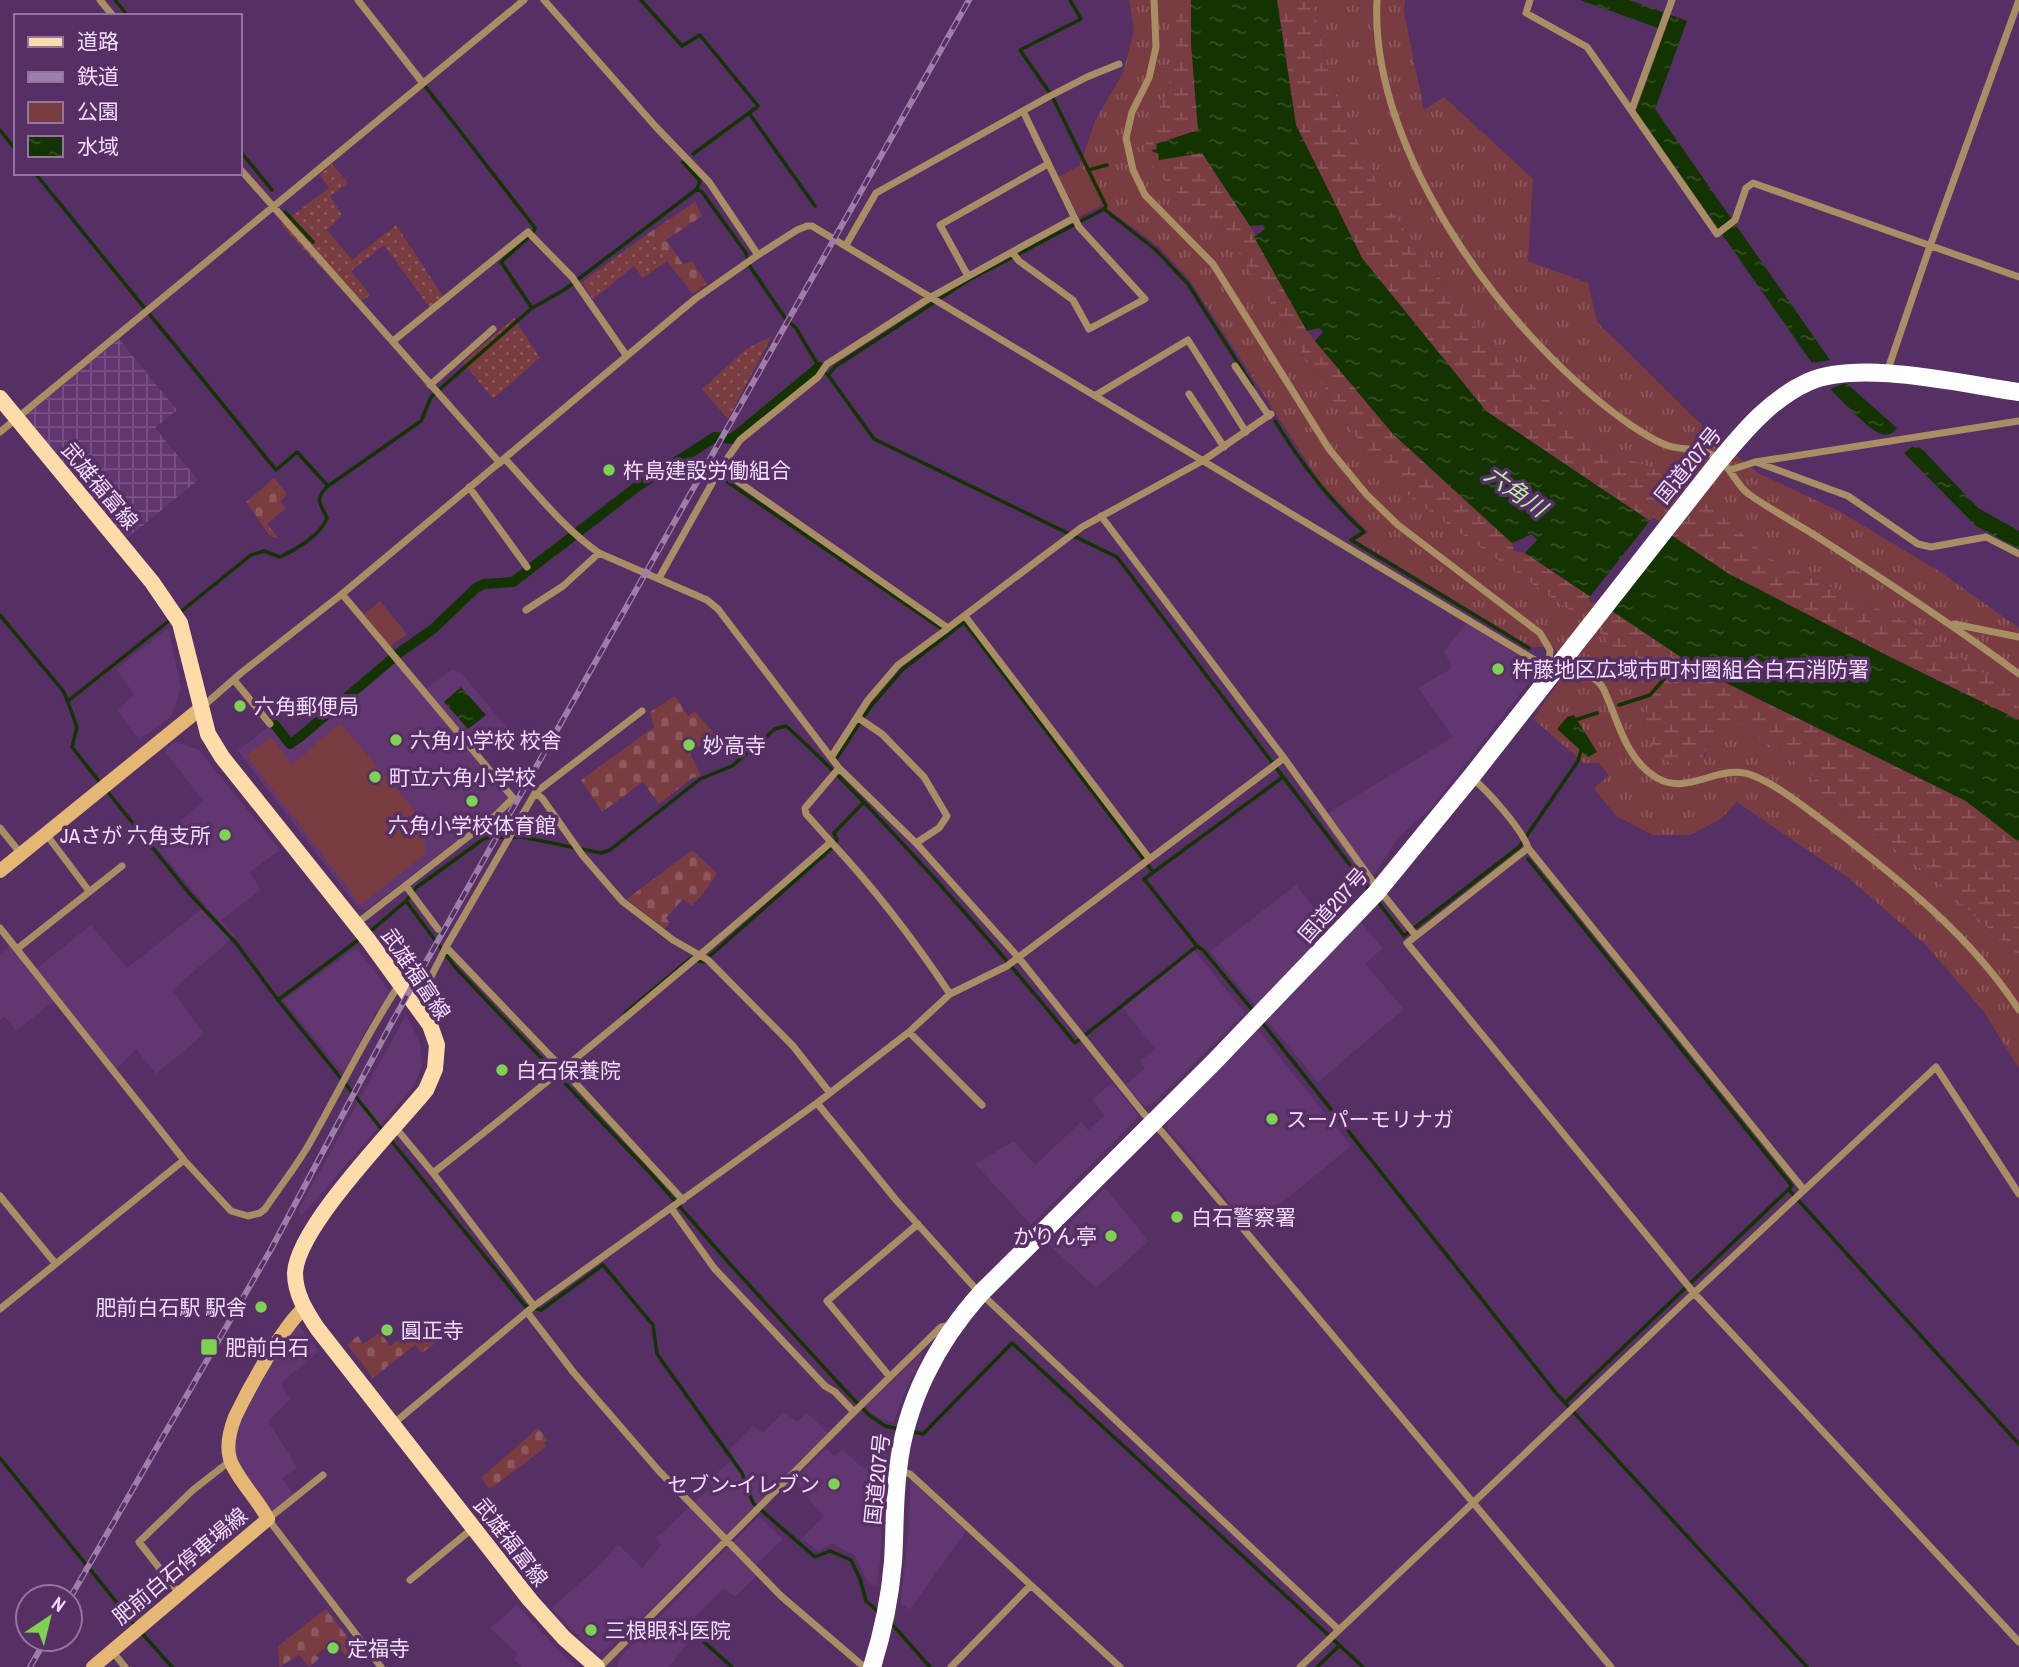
<svg xmlns="http://www.w3.org/2000/svg" width="2019" height="1667" font-family="'Archivo Narrow','Noto Sans JP',sans-serif">
	<defs>
		<pattern id="industrial-grid" width="8" height="8" patternUnits="userSpaceOnUse" patternTransform="scale(1.75)"><rect width="8" height="8" fill="#613671"/><path d="M0 4h8M4 0v8" fill="none" stroke="#785286"/></pattern>
		<pattern id="grass-tufts" width="24" height="20" patternUnits="userSpaceOnUse" patternTransform="scale(1.75)"><rect width="24" height="20" fill="#793c41"/><path d="M3 7l-1-3M5 7V3M7 7l1-3M15 17l-1-3M17 17v-4M19 17l1-3" fill="none" stroke="#8c585d"/></pattern>
		<pattern id="wetland-marsh" width="20" height="14" patternUnits="userSpaceOnUse" patternTransform="scale(1.75)"><rect width="20" height="14" fill="#793c41"/><path d="M1 5h8M5 5V1M11 12h8M15 12V8" fill="none" stroke="#8c585d"/></pattern>
		<pattern id="cemetery-stones" width="16" height="16" patternUnits="userSpaceOnUse" patternTransform="scale(1.75)"><rect width="16" height="16" fill="#793c41"/><path d="M2 7V4a2 2 0 0 1 4 0v3zM10 15v-3a2 2 0 0 1 4 0v3z" fill="#8c585d"/></pattern>
		<pattern id="garden-dots" width="8" height="8" patternUnits="userSpaceOnUse" patternTransform="scale(1.75)"><rect width="8" height="8" fill="#793c41"/><path d="M2 2h.1M6 6h.1" fill="none" stroke="#8c585d" stroke-width="1.8" stroke-linecap="round"/></pattern>
		<pattern id="water-ripples" width="26" height="14" patternUnits="userSpaceOnUse" patternTransform="scale(1.75)"><rect width="26" height="14" fill="#133300"/><path d="M2 4q2-2 4 0t4 0M15 11q2-2 4 0t4 0" fill="none" stroke="#365026"/></pattern>
	</defs>
	<rect width="100%" height="100%" fill="#562f64"/>
	<path fill="#613671" d="M1467,623l65,41 5,8 -106,136 -32,29 -31,46 -48,-65 133,-81 -35,-49 34,-20 -8,-17z
		M168,628l13,59 -10,30 -32,23 -21,-29 16,-17 -18,-25z
		M395,659l28,32 29,-22 9,4 48,57 -33,28 32,39 -14,15 -128,98 -7,-1 -121,-158 33,-27 19,22z
		M174,742l24,7 82,101 -30,22 11,18 -40,30 14,16 -63,54 32,44 -48,40 -20,-25 -24,25 -58,-73 -38,30 -11,-14 -5,3v-66l11,-9 21,27 59,-47 36,43 79,-62 -53,-62 50,-43 -39,-51z
		M1296,885l45,56 19,-20 23,27 -18,16 39,45 -86,73 -108,-131z
		M356,948l35,45 -15,19 -33,61 -60,-73z
		M1194,950l51,63 -92,90 -8,4 -20,-22 20,-16 -5,-8 15,-12 -32,-41z
		M406,1015l14,28 2,24 -9,20 -111,129 -4,-5z
		M1258,1030l93,116 -100,82 -84,-100 1,-8z
		M1112,1083l27,33 -108,109 -56,-61 39,-23 21,24 46,-43 7,8 16,-14 -12,-17z
		M1105,1188l44,53 -53,47 -48,-44z
		M297,1323l22,28 -38,32 9,17 -22,21 29,46 -15,12 12,15 -22,18 -33,-47 -6,-15 5,-28 51,-90z
		M925,1350l-22,47 -9,25 -13,-3 -12,-8 -3,-5z
		M783,1412l14,9 10,-8 21,20 -200,199 -28,22 -13,-9 -36,-37 48,-42 19,-22 24,24 19,-23 -5,-7 56,-52 -4,-6 26,-22 -4,-9 23,-24 10,8z
		M888,1443l-5,43 -2,70 -5,30 -8,-4 -13,-26 -23,-13 -13,8 -18,-12 23,-23 -31,-35 33,-33 8,8 8,-7 22,20z
		M911,1480l55,51 -56,79 -10,-7 6,-45z
		M759,1516l24,23 -27,26 5,6 -26,26 -11,-9 -31,31 7,9 -31,39h-51v-8z
		M517,1605l33,36 26,26h-54l-8,-8 4,-5 -28,-26z"/>
	<path fill="url(#industrial-grid)" d="M119,339l58,71 -22,18 43,52 -73,60 -101,-123z"/>
	<path fill="url(#grass-tufts)" d="M1129,0h47v45l-8,45 -17,35 26,68 50,42 129,202 57,62 186,132 41,46 8,31 -4,22 61,27 6,-21 11,-11h19l70,49 12,22 116,86 80,75v111l-36,-57 -57,-66 -79,-68 -110,-75 -16,17 -31,16h-37l-37,-19 -22,-28 15,-13 -10,-12h-15l-51,-44 37,-53 -17,-19h-22l-175,-107 12,-8 -46,-47 -133,-206 -30,-32 -57,-42 -22,-40 15,-44 28,-48 11,-43z
		M1312,0h93l-1,12 20,98 20,-13 89,82 -5,82 60,22 9,39 118,116 43,35 81,38 103,62 77,55v69l-114,-76 -134,-62 -63,-55 -37,-28 -74,-30 -108,-102 -99,-133 -58,-124z"/>
	<path fill="url(#wetland-marsh)" d="M1176,0h15v43l7,87 -42,14 3,15 43,-7 48,74 57,105 8,10 78,93 119,109 2,8 11,2 177,118 264,130 53,41v115l-80,-75 -116,-86 -12,-22 -70,-49h-19c-13,13 -14,29 -27,42l-23,-3 -17,-13 -11,-21 4,-22 -8,-31 -41,-46 -187,-132 -56,-62 -129,-202 -50,-42 -25,-25 -7,-20 6,-23 17,-35 8,-45z
		M1277,0h35l20,87 58,124 99,133 108,102 74,30 37,28 63,55 134,62 114,76v23l-127,-62 -163,-84 -243,-163 -124,-153 -66,-133z"/>
	<path fill="url(#cemetery-stones)" d="M695,202l7,14 -36,24 17,24 9,-3 15,23 -14,10 -47,-59z
		M274,478l13,16 -7,8 6,6 -19,16 12,15 -9,-3 -24,-34z
		M675,696l13,20 7,-5 19,23 -24,19 11,23 -9,2 -33,26 -16,-22 -41,30 -21,-32 73,-53 -4,-15z
		M692,850l25,23 -10,16 -15,17 -9,-7 -17,19 4,5 -6,6 -37,-30z
		M424,1322l4,4 4,-2 11,13 -21,16 -7,-8 -42,33 -26,-34 11,-8 5,8 17,-12 10,14z
		M538,1428l10,12 -4,3 2,4 -56,42 -9,-11z
		M326,1609l33,43 -11,7 -14,-18 -18,14 3,4 -10,8 -10,-12 -20,12 -1,-21z"/>
	<path fill="#793c41" d="M1080,165l22,40 -23,12 -20,-40z
		M380,601l27,33 -17,13 -26,-33z
		M340,723l84,98 1,33 -64,51 -115,-150 26,-18 20,28z"/>
	<path fill="url(#garden-dots)" d="M332,164l16,19 -18,13 12,19 -15,15 25,30 44,-35 47,71 -13,12 -46,-63 -33,26 19,24 -14,11 -75,-82 48,-36 -9,-13z
		M646,235l21,26 -24,17 -9,-12 -41,33 -11,-17z
		M514,318l26,40 -47,41 -30,-37z
		M772,336l-44,83 -26,-30 44,-40z"/>
	<path fill="url(#water-ripples)" d="M1191,0h86l19,125 66,133 124,153 243,163 163,84 127,62v122l-53,-41 -264,-130 -177,-118 12,-13 -5,-6 -20,9 -119,-109 -78,-93 8,-9 -4,-4 -12,3 -53,-94 11,-8 -2,-4 -13,1 -48,-73 -43,7 -1,-7 -5,-1 -1,-2 5,-1 -1,-5 42,-14 -7,-87z
		M1580,0h49l34,12 -1,5 7,2 2,-4 16,6 -32,88 175,251 -18,3 -176,-252 31,-86 -7,-3 -2,6z
		M1846,383l51,45c-5,7 -12,9 -20,4 -13,-7 -35,-32 -47,-43z
		M1912,447h8l58,61 41,23v18l-43,-23 -72,-73z
		M461,687l25,28 -18,14 -24,-27z
		M1574,715l23,37 -9,5 -31,-28 10,-12z"/>
	<path fill="#562f64" d="M1653,517l20,14 -65,82 -20,-14z"/>
	<g fill="none" stroke-linecap="round" stroke-linejoin="round">
		<path stroke="#133300" stroke-width="3.5" d="M115,0l13,16
			M641,0l41,46 18,-11 58,71 -9,7 66,93
			M425,86l110,142 -2,5
			M0,130l16,20
			M240,151l32,39
			M693,154l56,-41
			M683,162l17,19 -3,8
			M1088,170l19,-5
			M35,173l241,297 21,-18 31,34
			M1104,209l52,41 32,34 64,101
			M285,212l28,30
			M528,238l-27,24 31,46
			M828,375l8,-9 131,-85 137,-72 2,-3 -54,-110 -32,-46 61,-31 -11,-19
			M1275,421c25,41 54,79 89,111l-13,8 178,108
			M722,478l223,153
			M179,613l72,-58 13,-4 16,6c15,-7 41,-22 47,-39 -7,-15 -13,-19 1,-32l93,-65 10,-24 101,-89 32,-18 133,-101 5,3 44,61 3,12 36,53 11,10 23,39 9,8 46,64 243,118 254,336
			M0,615l64,77 13,35 -5,20 30,38
			M68,701l102,-81
			M1619,705l31,-10 35,-40
			M1575,720l22,-7
			M834,762l37,-56 32,-37 61,-47 189,250
			M107,791l82,102 47,50 42,57 83,-62
			M1528,859l264,327 -227,217
			M406,901l49,66 197,208 77,88 111,122 29,30 16,11 14,3
			M1378,902l26,34 115,-89 59,-86 4,-14
			M367,934l39,-33 11,-14 68,-49 37,-1 79,16 9,-3 90,-71 32,-13 43,-37 11,-3c46,41 87,85 128,130 56,61 109,123 161,187l122,-97
			M278,1000l106,132
			M1254,1012l-51,-62 -6,-4 -53,-67 139,-102
			M625,1013l66,-55 12,4 129,-114 5,-8 -3,-7 30,-31
			M1261,1021l295,372 251,274
			M389,1138l136,168 16,4 62,-45 50,60 4,29 85,119 11,30 62,54 15,-6 21,9 9,19 6,22 14,12
			M1789,1190l230,254
			M910,1431l13,3 89,-91 351,324
			M0,1458l135,167
			M891,1623l39,44
			M140,1631l32,36
			M704,1642l28,25
			M1317,1667l23,-22"/>
		<path stroke="#133300" stroke-width="10" d="M275,725l15,19 10,-7 99,-84 34,-24 43,-41 8,-4 29,-2 125,-96 77,-49 17,2 87,-72"/>
		<path stroke="#a98d64" stroke-width="7" d="M100,0l13,16
			M358,0l64,82
			M544,0l112,127 53,55 49,73
			M1154,0l2,47 -7,31 -17,34 -6,26 7,32 12,25 68,69 116,185 38,46 31,30 142,108 10,17 -1,11 5,6
			M1377,0c-8,154 133,342 255,426 11,7 24,16 37,20 18,5 34,1 50,13 13,10 18,28 31,36 20,14 42,26 63,39 70,45 139,90 206,140
			M1530,0l-4,13 61,34 130,187 18,-14 11,-32 7,-5 266,94
			M1632,109l40,-109
			M240,169l260,294
			M846,245l30,-52 172,-96 39,-20 32,-13
			M1012,252l62,-34
			M968,276l-28,-51 108,-61
			M393,341l135,-109 44,45 54,78
			M1235,366l34,50
			M1887,372l43,-126 89,-246
			M430,385l63,-56
			M1189,394l35,53
			M1096,395l92,-55 58,92
			M0,432l524,-432
			M505,459c30,32 58,69 94,94l108,47 11,9 121,159 77,75 102,114 126,157 18,18 449,535
			M1756,462l92,34 70,48 13,3 55,-10 33,17
			M720,469l228,159 134,-101 122,-67 67,-46
			M1730,470l25,-8 264,-41
			M469,487l58,80
			M1101,516l183,242 89,124 40,50 4,3
			M659,578l61,-109 20,-29 78,-63 9,-13 104,-67 81,-45 7,9 54,39 16,29 56,-30 -66,-72 -56,-116
			M342,594l171,204 -17,17 -140,109
			M526,610l37,-24 36,-33
			M965,616l184,242
			M1954,624l65,13
			M234,680l36,44
			M201,708l40,-35 101,-79 353,-295 63,-44 39,-25 10,-4h5l721,433 29,13 13,-5c9,4 19,10 26,18 4,5 6,13 9,19 11,28 20,58 47,74 33,19 63,-17 97,-2 23,9 56,35 76,50 69,53 141,110 189,184
			M857,717l25,17 42,43 23,39 -8,12 -23,15
			M832,756l36,-56 30,-35 49,-36
			M1471,777c16,13 52,53 57,71l276,342
			M535,793l7,5 41,58 39,45 51,39 35,20 85,86 37,47
			M0,828l21,26
			M46,834l43,57
			M831,842l-25,-28 -1,-6 34,-40
			M1528,848l-121,95 287,350 325,349
			M406,886l32,43
			M0,928l184,232 47,51 17,5 12,-3 5,-4c14,-21 30,-41 43,-63 31,-54 57,-110 91,-161
			M446,947l111,116 126,137
			M17,949l105,-83
			M417,1005l29,-58 89,-154 107,-82
			M909,1032l73,73
			M817,1103l79,97 79,88 364,342
			M395,1127l38,46 101,133
			M433,1173c136,-107 268,-217 398,-331 44,47 83,98 119,152
			M0,1196l55,67
			M671,1208l43,60 111,118 10,6 19,20
			M0,1309l184,-149
			M527,1312l47,61 85,98 122,125 83,71
			M890,1377l-63,-76 91,-77
			M393,1424l141,-118 283,-203 92,-71 41,-38 57,-28 277,-208
			M898,1470l12,4 210,193
			M323,1475l-55,44 113,148
			M410,1580l63,-52
			M179,1593l-40,-51 54,-52 37,-29
			M112,1651l13,16
			M600,1667l254,-255 87,-85 10,-2
			M951,1667l79,-81
			M1300,1667l394,-374 242,-226 83,127"/>
		<path stroke="#e4b774" stroke-width="14" d="M0,871l201,-163
			M93,1667l175,-148c-9,-18 -33,-43 -38,-60 -4,-13 0,-29 5,-42 14,-29 46,-88 69,-109"/>
		<path stroke="#fedcaa" stroke-width="16" d="M0,398l152,184 28,41 28,111 14,23 147,184 61,84 7,20 -2,24 -9,21c-31,38 -129,137 -131,183 0,21 11,38 22,55l213,272 34,38 33,29"/>
		<path stroke="#fff" stroke-width="18" d="M872,1667c11,-35 18,-69 21,-105 2,-31 1,-62 5,-92 7,-67 39,-128 83,-177l232,-230 163,-170 95,-116 249,-317c25,-30 51,-61 88,-78 51,-23 154,2 211,10"/>
		<g stroke="#9f7faa" stroke-width="6">
			<path id="rail" d="M70,1598l200,-347 121,-227 578,-1024
				M30,1667l16,-28"/>
		</g>
		<use href="#rail" stroke="#562f64" stroke-width="3.5" stroke-dasharray="10" stroke-linecap="butt"/>
	</g>
	<g fill="#7ed153" stroke="#562f64" stroke-width="2.5">
		<circle cx="609" cy="470" r="7"/>
		<circle cx="1498" cy="669" r="7"/>
		<circle cx="240" cy="706" r="7"/>
		<circle cx="396" cy="740" r="7"/>
		<circle cx="689" cy="745" r="7"/>
		<circle cx="375" cy="777" r="7"/>
		<circle cx="472" cy="801" r="7"/>
		<circle cx="225" cy="835" r="7"/>
		<circle cx="502" cy="1070" r="7"/>
		<circle cx="1272" cy="1119" r="7"/>
		<circle cx="1177" cy="1217" r="7"/>
		<circle cx="1111" cy="1236" r="7"/>
		<circle cx="261" cy="1307" r="7"/>
		<circle cx="387" cy="1330" r="7"/>
		<rect x="200" y="1338" width="18" height="18" rx="3.5"/>
		<circle cx="834" cy="1484" r="7"/>
		<circle cx="591" cy="1630" r="7"/>
		<circle cx="333" cy="1648" r="7"/>
	</g>
	<g text-anchor="middle" dominant-baseline="central" stroke-width="7" stroke-linejoin="round" paint-order="stroke">
		<g font-size="21" fill="#f3dcfb" stroke="#562f64">
			<text transform="translate(1688 465) rotate(-51)">国道207号</text>
			<text transform="translate(100 486) rotate(50)">武雄福富線</text>
			<text transform="translate(1333 905) rotate(-48)">国道207号</text>
			<text transform="translate(416 974) rotate(56)">武雄福富線</text>
			<text transform="translate(877 1479) rotate(-84)">国道207号</text>
			<text transform="translate(511 1542) rotate(52)">武雄福富線</text>
			<text transform="translate(180 1566) rotate(-40)">肥前白石停車場線</text>
		</g>
		<g font-size="21" fill="#f3dcfb" stroke="#562f64" text-anchor="start">
			<text x="623" y="470">杵島建設労働組合</text>
			<text x="1512" y="669">杵藤地区広域市町村圏組合白石消防署</text>
			<text x="254" y="706">六角郵便局</text>
			<text x="410" y="740">六角小学校 校舎</text>
			<text x="703" y="745">妙高寺</text>
			<text x="389" y="777">町立六角小学校</text>
			<text x="472" y="825" text-anchor="middle">六角小学校体育館</text>
			<text x="211" y="835" text-anchor="end">JAさが 六角支所</text>
			<text x="516" y="1070">白石保養院</text>
			<text x="1286" y="1119">スーパーモリナガ</text>
			<text x="1191" y="1217">白石警察署</text>
			<text x="1097" y="1236" text-anchor="end">かりん亭</text>
			<text x="247" y="1307" text-anchor="end">肥前白石駅 駅舎</text>
			<text x="401" y="1330">圓正寺</text>
			<text x="225" y="1347">肥前白石</text>
			<text x="820" y="1484" text-anchor="end">セブン-イレブン</text>
			<text x="605" y="1630">三根眼科医院</text>
			<text x="347" y="1648">定福寺</text>
		</g>
		<g font-size="23" font-style="italic" fill="#baefa2" stroke="#562f64">
			<text transform="translate(1516 491) rotate(35)">六角川</text>
		</g>
	</g>
	<rect x="14" y="14" width="228" height="161" fill="#562f64" stroke="#9574a0" stroke-width="2"/>
	<rect x="28" y="37" width="35" height="10" fill="#fedcaa" stroke="#9574a0" stroke-width="2"/>
	<text x="77" y="49" font-size="21" fill="#f3dcfb">道路</text>
	<rect x="28" y="72" width="35" height="10" fill="#9f7faa" stroke="#9574a0" stroke-width="2"/>
	<text x="77" y="84" font-size="21" fill="#f3dcfb">鉄道</text>
	<rect x="28" y="102" width="35" height="21" fill="#793c41" stroke="#9574a0" stroke-width="2"/>
	<text x="77" y="119" font-size="21" fill="#f3dcfb">公園</text>
	<rect x="28" y="136" width="35" height="21" fill="url(#water-ripples)" stroke="#9574a0" stroke-width="2"/>
	<text x="77" y="154" font-size="21" fill="#f3dcfb">水域</text>
	<g transform="translate(49 1618) rotate(35)"><circle r="33" fill="#562f64" stroke="#9574a0" stroke-width="2"/>
	<path d="M0-5L12 26L0 18L-12 26Z" fill="#7ed153"/>
	<text y="-10" font-size="19" font-weight="bold" text-anchor="middle" fill="#f3dcfb">N</text>
	</g>
</svg>
